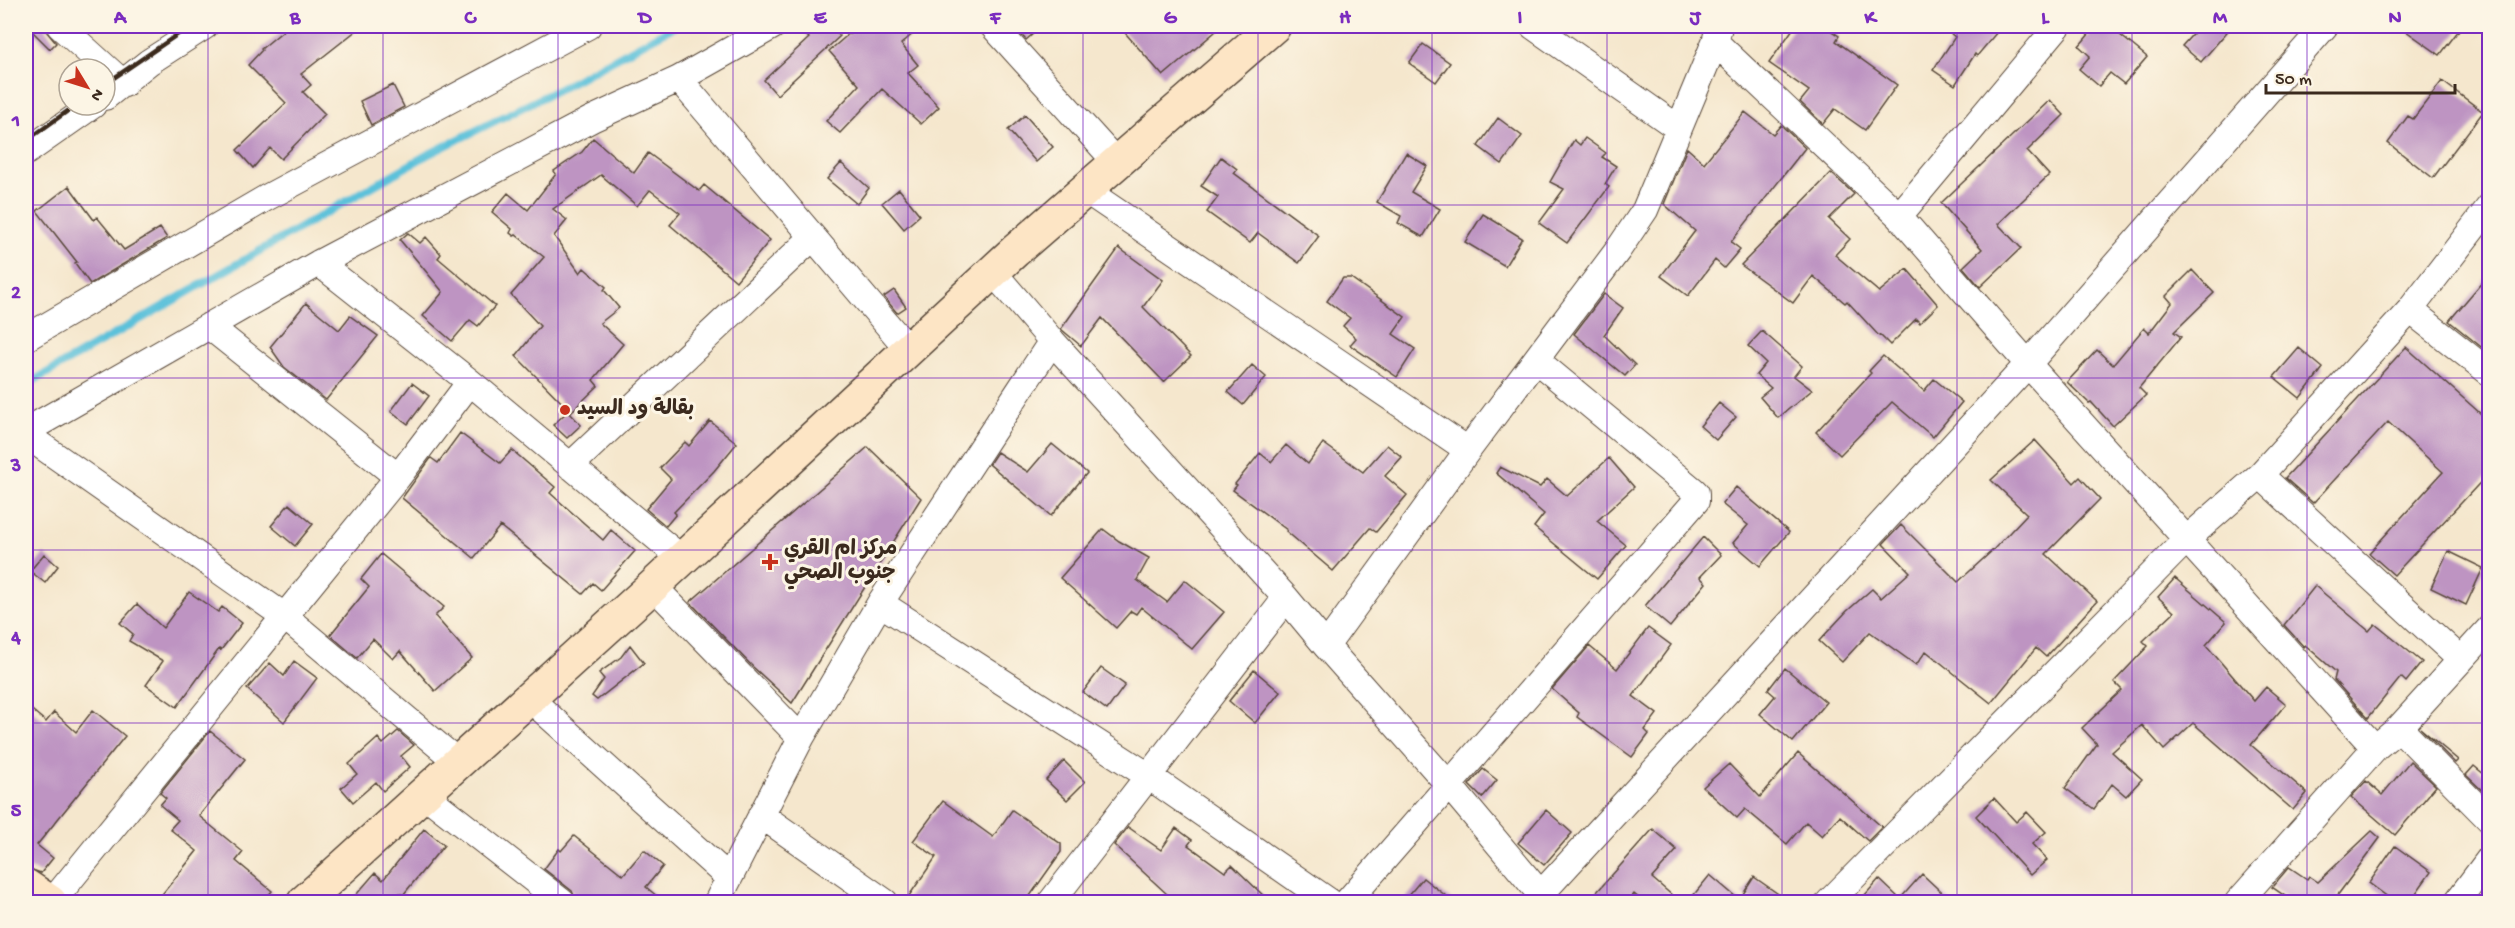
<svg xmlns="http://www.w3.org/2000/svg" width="2515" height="928" font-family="'Gochi Hand','Playpen Sans Arabic',sans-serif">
	<rect width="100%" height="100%" fill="#fcf5e5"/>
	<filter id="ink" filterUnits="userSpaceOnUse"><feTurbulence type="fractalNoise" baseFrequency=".0167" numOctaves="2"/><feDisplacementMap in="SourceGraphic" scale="12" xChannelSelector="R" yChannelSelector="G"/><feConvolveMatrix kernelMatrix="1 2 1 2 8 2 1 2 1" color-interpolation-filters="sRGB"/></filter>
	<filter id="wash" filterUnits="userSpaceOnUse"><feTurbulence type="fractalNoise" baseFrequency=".008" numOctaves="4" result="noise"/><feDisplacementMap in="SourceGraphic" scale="24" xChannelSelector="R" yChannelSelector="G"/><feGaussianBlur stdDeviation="1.35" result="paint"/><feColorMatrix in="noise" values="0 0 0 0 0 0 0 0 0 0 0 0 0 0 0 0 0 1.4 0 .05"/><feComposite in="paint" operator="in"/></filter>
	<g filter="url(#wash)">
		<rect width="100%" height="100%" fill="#f5e7cd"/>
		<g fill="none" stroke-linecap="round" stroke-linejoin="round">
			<path stroke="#5cc1da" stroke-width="8" d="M26,385l401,-230 132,-66 116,-63"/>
		</g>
		<g id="blocks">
			<path fill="#be94c2" d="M27,26h18l1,5 10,12 -6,6z
				M289,26h73l-61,48 10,11 -8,7 22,22 -44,45 -11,-11 -17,20 -16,-18 49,-47 -38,-38 14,-15 -1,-1z
				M798,26h32l10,10 -63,59 -13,-15 45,-42z
				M858,26h64l-21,18 17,21 -10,8 31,34 -18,17 -39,-35 -42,44 -14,-12 33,-36 -30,-34z
				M1013,26h29l-16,14z
				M1119,26h103l-59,50z
				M1795,26h29l15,10 -3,5 61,44 -32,45 -30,-21 -12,15 -23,-22 9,-11 -40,-28z
				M1941,26h61l-25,30 -2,-2 -20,31 -22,-15 22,-33z
				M2096,26h13l38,31 -23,27 -14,-11 -11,13 -20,-17 11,-13 -11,-10z
				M2200,26h32l-31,36 -19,-16z
				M2399,26h63l-22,29z
				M1423,44l27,19 -14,19 -27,-19z
				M2442,81l41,31 -50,66 -45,-35 20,-27 5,3z
				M393,85l11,22 -33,18 -11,-24z
				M2050,100l14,15 -37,36 22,24 -51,49 23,24 -41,39 -17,-20 19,-18 -41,-46z
				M1745,112l28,22 8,-9 24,23 -74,94 9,7 -16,19 -9,-8 -27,36 -27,-20 34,-45 -31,-27 23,-56 17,15z
				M1025,115l28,32 -17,15 -28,-32z
				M1498,118l24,18 -20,28 -24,-18z
				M593,138l41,35 14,-20 51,38 5,-6 66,55 -34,41 -66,-56 10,-12 -30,-23 -13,16 -36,-31 -48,34 14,11 -13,16 26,37 4,-5 22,19 -2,3 15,18 -19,15 23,21 -30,36 5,6 -27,26 -55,-56 24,-30 -29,-31 33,-38 -28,-22 -2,1 -4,-3 2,-4 -20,-17 16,-19 20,17 28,-36 -2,-3 28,-19z
				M1585,138l21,15 -4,4 14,9 -11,18 4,3 -42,56 -28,-20 25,-34 -14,-7 24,-42 6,5z
				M1406,153l21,13 -16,26 29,17 -17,28 -25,-14 3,-7 -24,-14z
				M1221,157l16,12 -3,4 85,63 -20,27 -41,-30 -8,10 -43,-31 11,-15 -17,-11z
				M841,163l28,25 -12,16 -30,-25z
				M1831,173l23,21 -25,25 21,20 -15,16 44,37 28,-23 31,36 -18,18 -4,-4 -26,26 -10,-10 -1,1 -32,-35 -2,2 -32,-27 -20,27 -52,-38z
				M69,186l25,34 3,-3 27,33 36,-22 7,10 -77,46 -15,-21 2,-1 -40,-51z
				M899,189l21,26 -16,14 -22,-26z
				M1483,214l39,24 -17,28 -40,-24z
				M408,233l12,10 6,-6 15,17 -3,4 57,48 -17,20 -8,-6 -18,21 -29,-25 20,-24 -43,-52z
				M1119,248l44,32 -20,27 48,49 -27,26 -62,-64 -21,28 -20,-17z
				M2192,270l22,23 -40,39 7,5 -42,51 7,7 -33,31 -22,-24 -2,1 -22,-21 30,-32 16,15 31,-37 5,5 23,-30 -6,-7z
				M2490,273v81l-41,-33z
				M1343,278h8l54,39 -12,17 22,15 -18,28 -47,-32 6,-7 -13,-12 7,-8 -23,-17z
				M894,290l12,17 -9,6 -13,-16z
				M1604,294l19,14 -19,27 31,30 -10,11 -51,-42z
				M306,303l33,27 11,-14 28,20 -52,64 -42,-33 -14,-20z
				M1762,331l40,35 -8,10 18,14 -34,28 -18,-21 11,-9 -15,-13 10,-12 -18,-17z
				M2406,347l84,75v50l-96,103 -25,-22 74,-81 -55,-50 -75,81 -28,-25z
				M2299,348l24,20 -23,30 -26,-21z
				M1883,356l41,35 10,-12 28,23 -29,35 -41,-35 -52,53 -24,-23 55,-59 -2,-2z
				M1252,365l14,12 -23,28 -15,-13z
				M412,383l17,13 -21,28 -17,-13z
				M1719,403l17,14 -20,23 -16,-14z
				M568,411l13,14 -14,13 -14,-13z
				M710,421l27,22 -23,28 -40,41 2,2 -10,12 -20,-17 25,-30 -11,-11 25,-26 4,4z
				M460,433l40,30 12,-13 43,37 -5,6 53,47 8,-10 24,21 -34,39 -8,-7 -10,11 -83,-68 -26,32 -72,-60 29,-40 7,5z
				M2035,440l39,43 6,-6 20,22 -54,55 51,47 -51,56 -10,-9 -45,55 -65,-52 -10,14 -46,-33 -28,30 -23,-21 28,-30 25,-22 9,9 29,-26 -27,-28 18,-19 57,57 36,-33 33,-35 -36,-34z
				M1323,443l40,29 24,-27 15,12 -17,19 22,19 -31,37 -6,-4 -37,43 -47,-40 1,-1 -54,-40 4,-5 -2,-1 25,-31 11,9 15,-17 22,19z
				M1052,444l35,29 -36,43 -62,-52 8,-12 31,20z
				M868,447l53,51 -129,205 -39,-36 -63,-65z
				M1609,458l25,29 -37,34 29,24 -29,34 -63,-52 10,-13 -48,-41 4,-6 40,20 7,-8 20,17z
				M1736,487l53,45 -29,34 -27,-23 15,-18 -26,-21z
				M289,504l24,20 -18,22 -24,-20z
				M1103,529l16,12 30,17 -12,22 30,22 18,-22 39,32 -32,37 -51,-42 -5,7 -5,-3 -15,17 -56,-50z
				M1703,537l18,18 -21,22 6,6 -36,44 -25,-21z
				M2448,551l35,17 -17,37 -35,-17z
				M44,554l14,12 -13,17 -15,-12z
				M381,554l63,53 -9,9 37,42 -37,33 -35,-40 -7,8 -20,-20 -16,19 -27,-23 39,-48 -8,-8z
				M2175,578l51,44 -20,23 48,56 12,-14 20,17 -35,41 56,48 -14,17 -100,-87 -29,27 -22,-25 -30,27 30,27 -16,17 -14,-12 -18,25 -29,-21 32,-44 -15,-16 40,-38 -8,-8 34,-36 -5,-5 31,-29 -16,-15z
				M2315,586l54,45 6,-7 47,38 -16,20 -5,-5 -33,41 -34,-38 2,-8 -31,-27 -1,2 -20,-22z
				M189,592l29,20 4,-5 20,16 -21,27 -2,-1 -42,58 -31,-22 17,-24 -34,-20 4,-7 -13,-11 17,-19 26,24z
				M1648,628l23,17 -38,51 24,18 -12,16 4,4 -17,23 -55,-40 2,-4 -27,-24 37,-43 28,23z
				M630,645l14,18 -47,37 -5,-4 12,-17 -5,-6 22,-16z
				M294,661l23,17 -33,44 -37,-33 23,-26 14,13z
				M1101,668l24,17 -18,25 -24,-18z
				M1785,668l41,34 -33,40 -33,-28 15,-18 -7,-6z
				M1254,670l26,22 -25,31 -26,-22z
				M26,705l20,17 8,-10 22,20 17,-22 32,26 -88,109 16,13 -12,15 -15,-5z
				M2420,728l38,32 -3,3z
				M210,731l35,28 -46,57 44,36 -7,9 36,30 -10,12h-107l42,-52 -27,-22 8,-9 -18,-15 6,-7 -6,-5z
				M398,731l16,14 -13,11 9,11 -27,24 -7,-9 -23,20 -12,-14 16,-14 -8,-10 29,-26 5,6z
				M1798,753l84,74 -14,14 -28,-25 -18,20 -16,-14 -19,22 -42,-35 -8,9 -34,-31 26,-23 31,33z
				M1064,761l21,21 -18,18 -21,-20z
				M2410,761l26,25 -41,49 -44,-38 15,-16 16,14z
				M2474,766l16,13v19l-24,-23z
				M1483,769l14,11 -15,18 -13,-13z
				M1994,798l22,24 11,-10 19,20 -14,12 15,16 -17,15 -54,-59z
				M943,801l50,36 19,-27 49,34v8l-36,51h-121l32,-46 -23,-16z
				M1546,810l26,23 -28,32 -26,-22z
				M1128,827l33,23 15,-22 16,12 -4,5 37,27 7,-7 39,38h-111l7,-9 -53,-49z
				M424,829l20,16 -41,50 -4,-2 10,10h-60l26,-30 8,7z
				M1653,829l24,21 -25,28 29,25h-36l-11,-9 -7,9h-40z
				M2372,831l8,7 -43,58 8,7h-50l-23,-16 17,-20 18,12 2,-3 9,6z
				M574,836l49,39 21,-25 19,16 -17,21 19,16h-88l-5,-12 -28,-22 15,-20 2,2z
				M2395,846l36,26 -22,31h-13l-27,-20z
				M1922,874l31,29h-95l21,-24 21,20z
				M1710,875l33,28h-56z
				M1754,877l37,26h-35l-13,-9z
				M1423,878l32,25h-53z"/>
		</g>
	</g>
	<g filter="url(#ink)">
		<use href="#blocks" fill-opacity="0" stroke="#574638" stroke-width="1.5"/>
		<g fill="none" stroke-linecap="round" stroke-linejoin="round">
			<g stroke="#574638" stroke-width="28">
				<path id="street" d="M60,26l64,58
					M993,26l124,137
					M1533,26l145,102
					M1715,42l184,174 129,148 347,384
					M679,79l229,270
					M105,97l44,-35 56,-36
					M26,152l67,-47
					M1085,190l383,260
					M1899,216l159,-190
					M319,263l151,119 211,176
					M993,272l59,69 234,257 40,48 122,138 99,118
					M2410,310l80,63
					M209,326l189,151
					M26,338l240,-140 322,-172
					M26,431l293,-168 273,-144 87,-40 94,-53
					M26,435l258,181 175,147
					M570,466l243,-229
					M2260,475l200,184
					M653,586l148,152
					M880,603l267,172 183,127
					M1326,646l142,-196 150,-200 27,-40 70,-168 4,-15
					M529,698l200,180
					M2399,728l91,92
					M425,795l137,107
					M761,815l124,87
					M1540,895l488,-531 297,-338
					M52,902l346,-425 72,-95
					M717,902l84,-164 79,-135 172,-262
					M1051,902l235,-304
					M1347,902l349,-401v-8l-3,-3 -157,-130
					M1829,902l358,-363 73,-64 150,-165 80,-104
					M2238,902l137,-154 24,-20 91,-100
					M2457,902l33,-44"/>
			</g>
			<g stroke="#574638" stroke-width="36">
				<path id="secondary" d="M26,886l24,16
					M304,902l349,-316 362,-335 259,-225"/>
			</g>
			<use href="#street" stroke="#fff" stroke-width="26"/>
			<use href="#secondary" stroke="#fde5c5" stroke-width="33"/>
			<path stroke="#3b2a1e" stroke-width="4.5" d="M105,84l85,-58
				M26,141l50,-36"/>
		</g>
	</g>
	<path fill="none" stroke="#7b2cbf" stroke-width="1.5" stroke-opacity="0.55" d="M208,26v876M383,26v876M558,26v876M733,26v876M908,26v876M1083,26v876M1258,26v876M1432,26v876M1607,26v876M1782,26v876M1957,26v876M2132,26v876M2307,26v876M26,205h2464M26,378h2464M26,550h2464M26,723h2464"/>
	<g fill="#c8321e" stroke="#fcf5e5" stroke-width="2">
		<circle cx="565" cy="410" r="6"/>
		<path d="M767 553h6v6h6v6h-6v6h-6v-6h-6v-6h6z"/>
	</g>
	<g text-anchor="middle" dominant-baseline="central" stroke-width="6" stroke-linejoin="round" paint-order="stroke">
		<g font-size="21" font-weight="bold" fill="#3b2a1e" stroke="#fcf5e5" text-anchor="start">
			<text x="577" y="410">بقالة ود السيد</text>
			<text x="784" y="550">مركز ام القري<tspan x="784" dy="24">جنوب الصحي</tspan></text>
		</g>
	</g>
	<rect width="2515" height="928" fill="none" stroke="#fcf5e5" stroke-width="66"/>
	<g transform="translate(87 87) rotate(128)"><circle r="28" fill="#fcf5e5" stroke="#afa495" stroke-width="1.5"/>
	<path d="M0-4.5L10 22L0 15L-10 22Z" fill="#c8321e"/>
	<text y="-9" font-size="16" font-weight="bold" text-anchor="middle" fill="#3b2a1e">N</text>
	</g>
	<path d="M2266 84v9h189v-9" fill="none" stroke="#3b2a1e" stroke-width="3"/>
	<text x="2275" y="84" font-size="18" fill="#3b2a1e" stroke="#fcf5e5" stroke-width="4.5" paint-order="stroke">50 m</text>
	<rect x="33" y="33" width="2449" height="862" fill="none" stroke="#7b2cbf" stroke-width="2"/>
	<g font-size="20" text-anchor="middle" font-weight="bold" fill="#7b2cbf">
		<text x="120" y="23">A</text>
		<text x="295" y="23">B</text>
		<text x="470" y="23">C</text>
		<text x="645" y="23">D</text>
		<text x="820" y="23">E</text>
		<text x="995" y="23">F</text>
		<text x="1170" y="23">G</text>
		<text x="1345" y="23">H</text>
		<text x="1520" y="23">I</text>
		<text x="1695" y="23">J</text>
		<text x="1870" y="23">K</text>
		<text x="2045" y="23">L</text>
		<text x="2220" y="23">M</text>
		<text x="2395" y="23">N</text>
		<text x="16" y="126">1</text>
		<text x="16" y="298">2</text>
		<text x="16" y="471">3</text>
		<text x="16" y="643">4</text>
		<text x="16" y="816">5</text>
	</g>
</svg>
